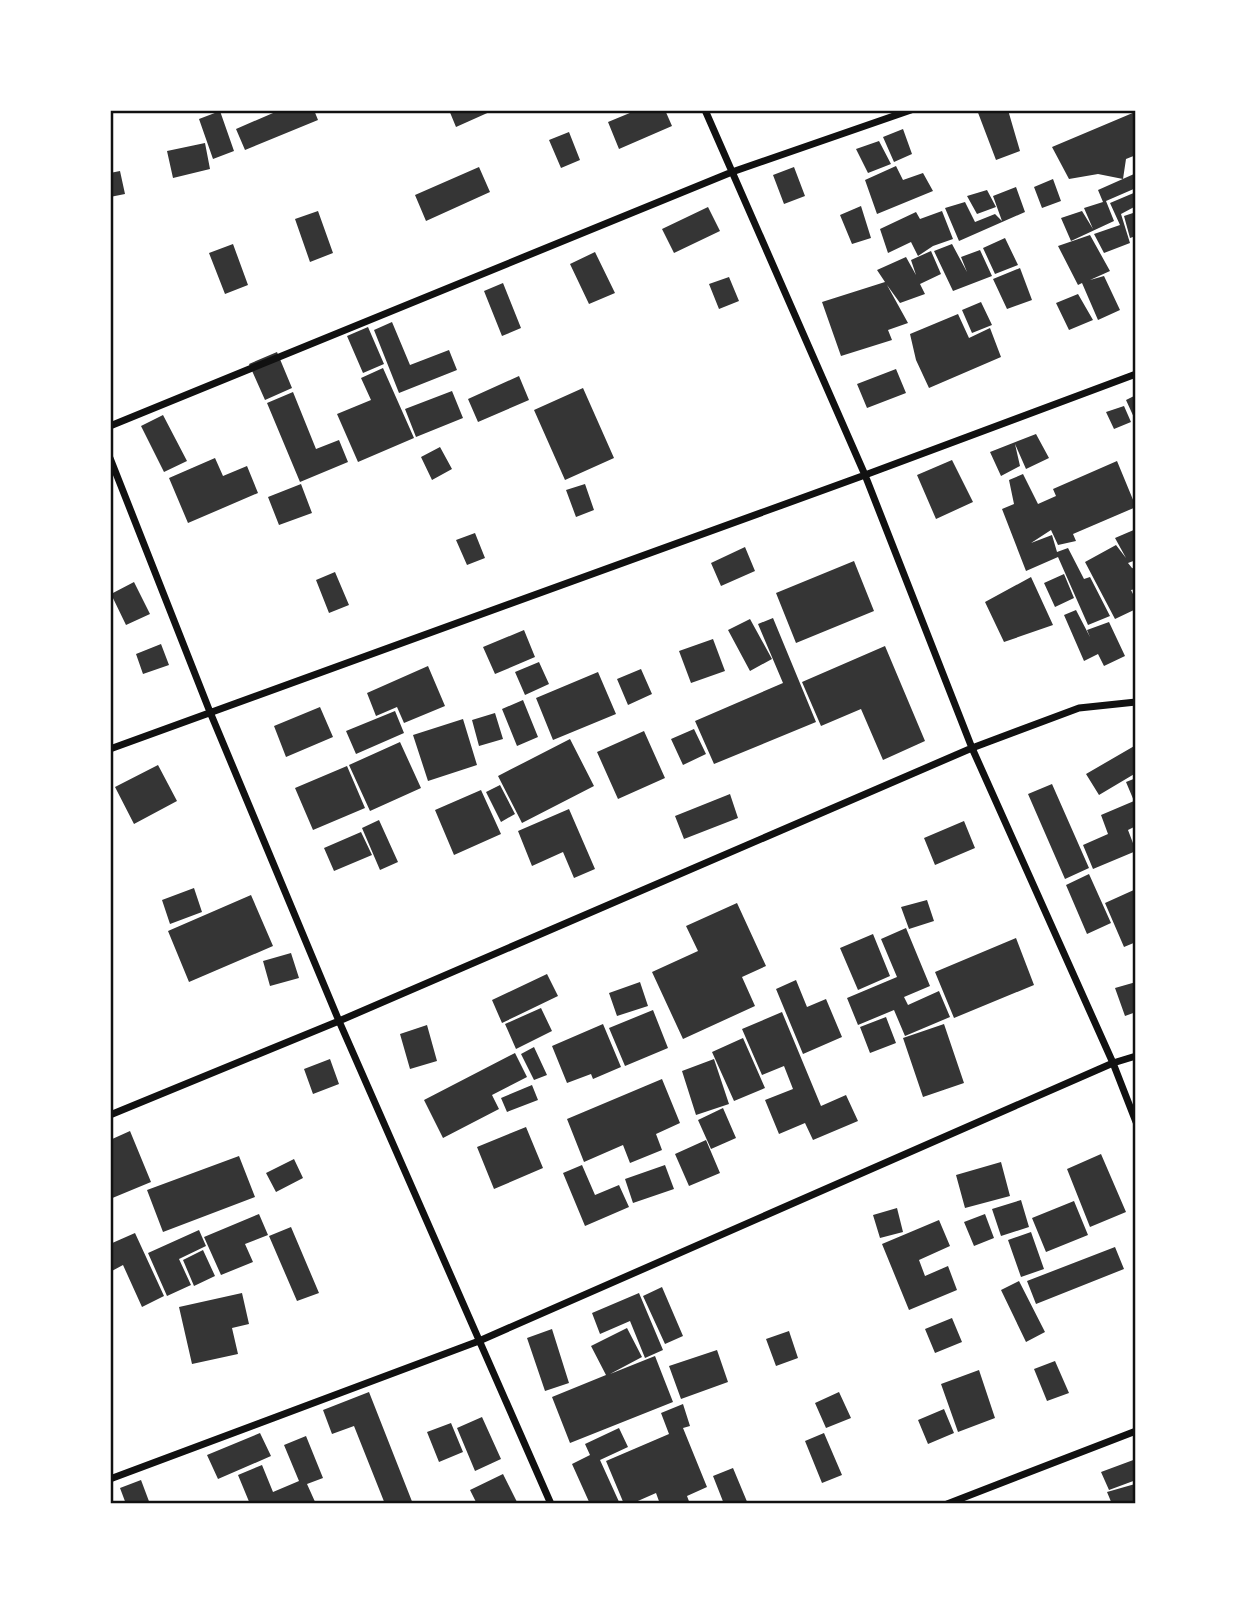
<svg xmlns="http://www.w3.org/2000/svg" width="1246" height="1614" font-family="'Golos Text',sans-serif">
	<rect width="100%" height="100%" fill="#fff"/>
	<path fill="#353535" d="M280,110h34l4,10 -73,30 -9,-21z
		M449,110h45l-38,17z
		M637,110h28l7,16 -53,23 -11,-27z
		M977,110h31l12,41 -24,9z
		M220,111l14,40 -21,8 -14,-40z
		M1135,112l1,43 -10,4 -3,20 -25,-5 -29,5 -17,-32z
		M903,129l9,25 -18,8 -11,-25z
		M569,132l11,28 -19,8 -12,-28z
		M879,141l12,23 -23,9 -12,-24z
		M205,143l5,26 -37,9 -6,-27z
		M896,166l7,14 20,-7 10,18 -56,23 -12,-34z
		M479,167l11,25 -64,29 -11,-26z
		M794,167l11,29 -21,8 -11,-29z
		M120,171l5,23 -15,3v-24z
		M1134,174l2,14 -30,13 8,20 -43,20 -10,-23 21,-7 11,18 -9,-21 19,-6 -5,-12z
		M1053,179l8,22 -19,7 -8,-21z
		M1016,187l9,25 -66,29 -14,-33 20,-6 10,20 20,-8 7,7 -9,-25z
		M987,190l9,17 -19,7 -10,-18z
		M1136,192v14l-15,8 9,29 -26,10 -10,-19 26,-9 -10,-22z
		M861,206l10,32 -19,6 -12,-29z
		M708,207l12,24 -46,22 -12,-24z
		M318,211l15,42 -23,9 -15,-43z
		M942,211l11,28 -20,7 -15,10 -7,-14 -23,11 -8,-24 36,-17 4,7z
		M1136,212v24l-6,2 -6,-22z
		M1090,235l20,36 -20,9 14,-4 16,34 -22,10 -16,-37 -4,2 -20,-39z
		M1005,238l13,27 -23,9 -12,-26z
		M233,244l15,41 -23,9 -16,-41z
		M952,244l15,28 -6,-15 19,-7 12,26 -39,15 -19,-40z
		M931,251l10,23 -21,10 5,10 -25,9 -13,-18 21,38 -20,7 4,10 -51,16 -19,-54 63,-20 -8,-12 29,-13 10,18 -5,-15z
		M595,252l20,41 -26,11 -19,-40z
		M1020,268l12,32 -25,9 -14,-30z
		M729,277l10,24 -20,8 -10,-25z
		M503,283l18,45 -19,8 -18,-45z
		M1078,294l15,26 -24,10 -13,-27z
		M981,302l11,23 -20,8 -10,-23z
		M958,314l11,24 21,-10 11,29 -72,31 -13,-28 -6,-26z
		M392,322l18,43 39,-15 8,20 -58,23 -25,-63z
		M368,327l16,37 -21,9 -16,-37z
		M277,352l15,36 -27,12 -16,-36z
		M383,368l31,70 -56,24 -21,-48 34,-14 -10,-22z
		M896,369l10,24 -39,15 -10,-24z
		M519,376l10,24 -51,22 -10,-23z
		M583,388l31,70 -49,22 -31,-70z
		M452,391l11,27 -47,19 -11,-28z
		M293,392l23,57 23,-9 9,22 -48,20 -33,-79z
		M1136,395v27l-10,-22z
		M1124,406l7,16 -17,7 -8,-17z
		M163,415l24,46 -23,11 -23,-46z
		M1036,434l13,24 -23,11 -11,-25 5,22 -19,10 -11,-24z
		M440,447l12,22 -20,11 -11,-23z
		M215,458l8,18 24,-10 11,27 -70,30 -19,-45z
		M952,460l21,42 -37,17 -19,-44z
		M1117,461l19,46 -63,27 3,7 -18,4 -7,-15 -20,13 21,-8 5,17 11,-4 16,31 6,-2 20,39 -22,9 -30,-68 -32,14 -24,-62 12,-5 -5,-24 14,-6 15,30 18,-8 -3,-7z
		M301,484l11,29 -33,12 -11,-28z
		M585,484l9,26 -18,7 -10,-27z
		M1136,529v31l-8,3 4,5 4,1v20l-5,1 5,10v9l-21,10 -30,-57 31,-17 10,13 -11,-20z
		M475,533l10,25 -18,7 -11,-25z
		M745,547l10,24 -34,15 -10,-23z
		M854,561l20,50 -78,32 -20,-50z
		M335,572l14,33 -20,8 -13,-33z
		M1064,574l10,24 -19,9 -11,-24z
		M1031,577l22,48 -49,17 -19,-40z
		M134,582l16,32 -24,11 -15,-31z
		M1076,610l14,27 -3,-7 22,-8 16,34 -21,10 -6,-12 -14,7 -20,-46z
		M773,618l43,104 -102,42 -19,-43 88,-38 -25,-59z
		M750,619l22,40 -22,12 -22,-41z
		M524,630l11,27 -40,17 -12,-27z
		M713,639l12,32 -34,12 -12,-32z
		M161,644l8,21 -26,9 -7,-20z
		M885,646l40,95 -42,19 -22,-51 -40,17 -19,-44z
		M539,662l10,22 -24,11 -10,-23z
		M428,666l17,40 -41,17 -7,-16 -21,9 -9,-23z
		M641,669l11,25 -24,11 -11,-26z
		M598,672l18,42 -63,26 -17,-42z
		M523,700l15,37 -21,9 -15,-37z
		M320,707l13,30 -47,20 -12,-31z
		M395,711l9,22 -48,21 -10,-23z
		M495,713l8,26 -24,7 -7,-26z
		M463,719l14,46 -49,16 -15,-46z
		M694,729l12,25 -23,11 -12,-26z
		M644,731l21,47 -47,21 -21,-47z
		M570,739l24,47 -72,37 -24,-47z
		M400,742l21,46 -51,23 -21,-46z
		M1136,745v28l-37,22 -13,-21z
		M158,765l19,36 -43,23 -19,-37z
		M347,766l18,42 -52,22 -18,-42z
		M1136,778v48l-8,4 8,21 -43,18 -10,-24 25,-11 -7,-19 33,-14 -8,-19z
		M1052,784l37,84 -24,11 -37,-85z
		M500,785l15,29 -14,8 -15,-30z
		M481,790l20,44 -47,21 -19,-45z
		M730,794l8,24 -54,21 -9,-23z
		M569,809l26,60 -21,9 -11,-26 -31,14 -14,-35z
		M379,820l19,42 -18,8 -18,-42z
		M964,821l11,27 -40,17 -11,-27z
		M361,832l11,23 -38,16 -10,-23z
		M1089,874l22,49 -24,11 -21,-49z
		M194,888l8,24 -32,12 -8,-24z
		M1136,889v53l-12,5 -19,-44z
		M251,895l22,51 -84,36 -21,-51z
		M927,900l7,21 -25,8 -8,-22z
		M737,903l29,63 -24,11 13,29 -72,33 -31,-67 46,-21 -12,-25z
		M906,928l24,58 -26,11 4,8 31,-14 11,26 -45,19 -11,-26 -36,15 -11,-27 50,-21 -16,-38z
		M873,934l17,42 -32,14 -18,-42z
		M1016,938l18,47 -80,33 -19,-46z
		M291,953l8,25 -29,8 -7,-25z
		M547,974l11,22 -56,27 -10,-23z
		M796,980l11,27 19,-8 16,38 -39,17 -27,-65z
		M640,982l8,24 -31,10 -8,-23z
		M1136,982v30l-11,4 -10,-28z
		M541,1008l11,23 -36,18 -11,-25z
		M653,1010l15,38 -43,18 -16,-38z
		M782,1012l39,94 25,-11 12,26 -45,19 -8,-17 -26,11 -14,-34 28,-11 -9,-23 -22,9 -20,-46z
		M886,1017l10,26 -26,10 -10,-26z
		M603,1024l18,43 -28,12 -2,-5 -24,9 -15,-37z
		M944,1024l20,59 -41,14 -20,-59z
		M427,1025l10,36 -27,8 -10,-35z
		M743,1038l22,50 -31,13 -22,-49z
		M534,1047l13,28 -13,5 -13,-26z
		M515,1053l12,24 -35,18 7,14 -56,29 -19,-38z
		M330,1059l9,25 -26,10 -9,-25z
		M714,1059l15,45 -33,11 -14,-44z
		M662,1079l18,44 -24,11 6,16 -32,13 -7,-18 -39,17 -17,-43z
		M532,1085l6,15 -31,12 -6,-14z
		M723,1108l13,30 -25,11 -13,-29z
		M526,1127l17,41 -49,21 -17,-42z
		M130,1131l21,51 -41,17v-59z
		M706,1140l14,33 -31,13 -14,-32z
		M1101,1154l25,58 -36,15 -23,-58z
		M239,1156l16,41 -92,35 -16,-42z
		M294,1159l9,19 -27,14 -10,-19z
		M1001,1162l9,34 -45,12 -9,-33z
		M582,1165l13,30 24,-10 10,22 -44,19 -22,-53z
		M665,1165l9,24 -41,14 -8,-24z
		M1021,1200l8,27 -28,9 -9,-27z
		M1074,1201l14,34 -42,17 -14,-34z
		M897,1208l6,24 -23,6 -7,-23z
		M259,1214l9,21 -23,9 8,18 -32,13 -17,-38z
		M985,1214l9,24 -20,8 -10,-24z
		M939,1220l11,26 -31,14 6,16 23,-10 9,24 -48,20 -27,-66z
		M291,1227l28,66 -22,8 -28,-65z
		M199,1230l7,16 -27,13 12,26 -24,11 -19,-43z
		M1031,1232l13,37 -23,8 -13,-37z
		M135,1233l29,63 -22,11 -19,-42 -13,7v-28z
		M1115,1247l9,22 -88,35 -9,-23z
		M203,1250l12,26 -21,10 -11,-26z
		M1019,1281l26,51 -19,10 -25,-52z
		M662,1287l21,49 -18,8 -22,-48z
		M242,1293l7,31 -17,4 6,26 -46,10 -13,-57z
		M639,1293l24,57 -18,8 -15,-37 -30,13 -8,-21z
		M952,1318l10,24 -27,11 -10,-24z
		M627,1328l15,29 -32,17 45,-18 18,46 -103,41 -18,-46 54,-22 -15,-29z
		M552,1329l17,54 -24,8 -18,-53z
		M789,1331l9,27 -22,8 -10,-27z
		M717,1350l11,32 -47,17 -12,-33z
		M1055,1361l14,32 -22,8 -13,-32z
		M979,1370l16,48 -37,14 -17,-48z
		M369,1392l44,112h-28l-31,-78 -22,8 -9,-24z
		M839,1392l12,26 -25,10 -11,-25z
		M683,1404l7,22 -7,2 24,59 -20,9 3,8h-30l-4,-11 -25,11h-7l-18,-43 63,-27 -8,-21z
		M944,1409l10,24 -26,11 -10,-24z
		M482,1417l19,42 -26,12 -18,-43z
		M451,1423l12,29 -24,10 -12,-30z
		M619,1428l9,19 -28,13 20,44h-30l-18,-40 18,-9 -5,-11z
		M260,1433l11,23 -53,23 -11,-24z
		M824,1433l18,42 -20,8 -17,-42z
		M306,1436l17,42 -16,6 9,20h-66l-12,-29 24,-10 11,27 26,-11 -15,-36z
		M1136,1459v21l-27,10 -8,-18z
		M733,1468l15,36h-24l-11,-28z
		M503,1474l15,30h-41l-7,-14z
		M141,1480l9,24h-24l-6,-16z
		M1135,1484l1,20h-24l-5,-12z"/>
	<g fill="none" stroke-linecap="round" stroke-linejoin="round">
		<path stroke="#111" stroke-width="7" d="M705,110l160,365 107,273 141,315 23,59
			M110,426l622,-254 179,-62
			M110,458l100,254 129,309 212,483
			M110,749l755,-274 271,-101
			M110,1115l229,-94 633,-273 107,-40 57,-6
			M110,1479l369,-138 634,-278 23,-7
			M947,1504l189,-73"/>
	</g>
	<rect width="1246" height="1614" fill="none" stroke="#ffffff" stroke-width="224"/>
	<rect x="112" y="112" width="1022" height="1390" fill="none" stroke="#111" stroke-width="2.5"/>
</svg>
